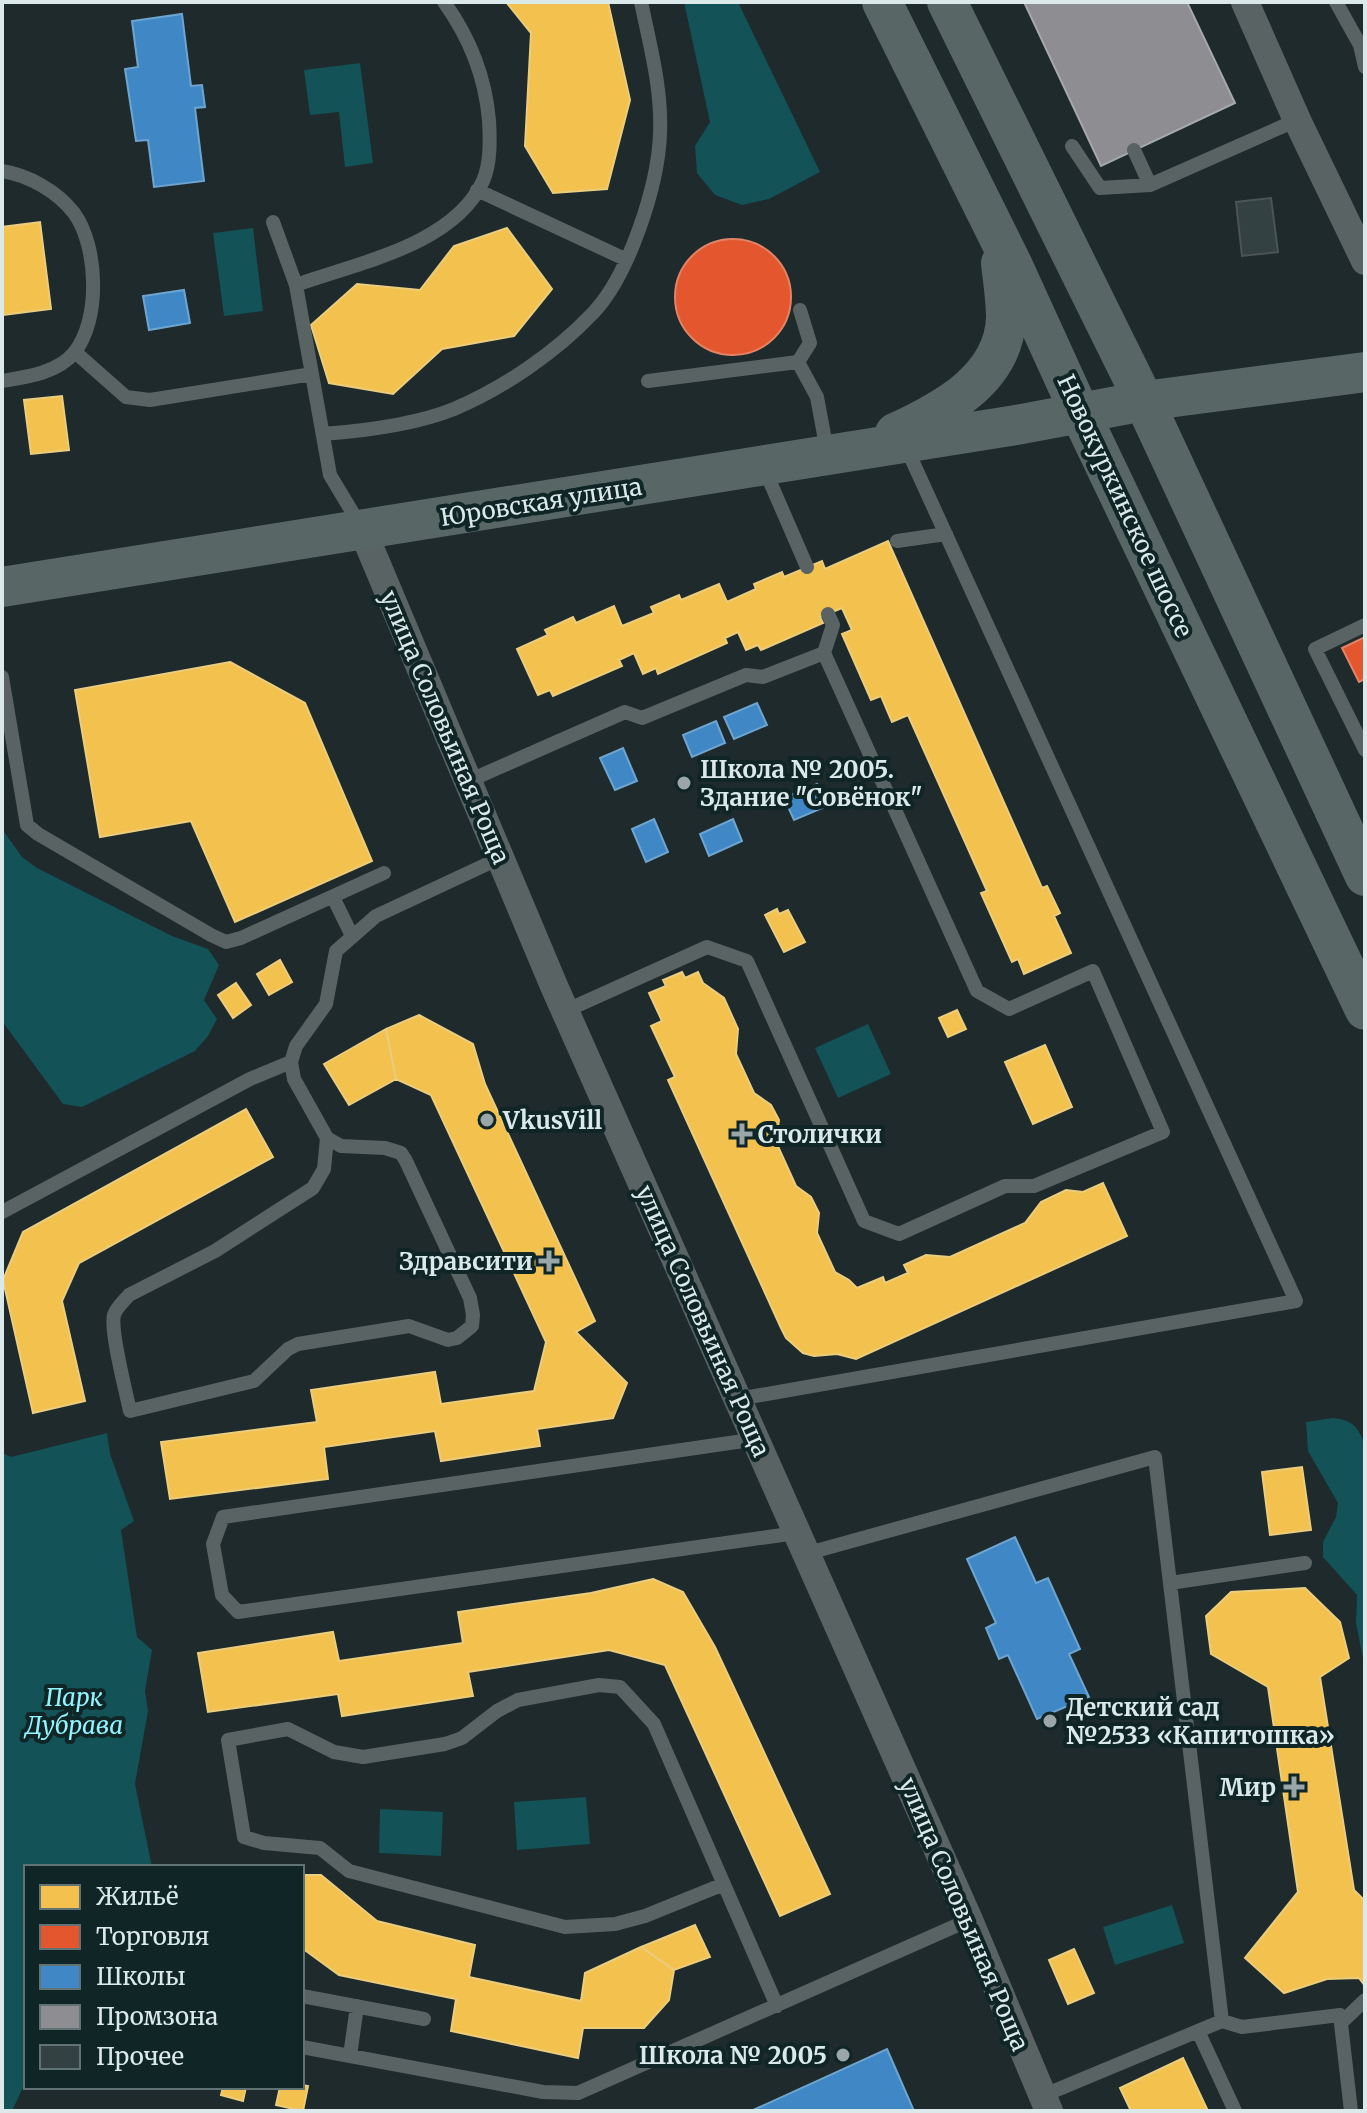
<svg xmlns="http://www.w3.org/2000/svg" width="1367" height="2113" font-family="Merriweather,serif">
	<rect width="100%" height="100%" fill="#1e2a2b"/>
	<path fill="#135256" d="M684,2h54l82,170 -51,27 -27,6 -27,-10 -18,-22 -2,-27 15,-24z
		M360,63l13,100 -28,4 -6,-55 -29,3 -6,-45z
		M253,228l10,83 -39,5 -11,-83z
		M2,829l20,28 15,11 135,68 36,13 11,16 -15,35 13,19 -9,17 -13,15 -113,56 -19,-3 -61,-83z
		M868,1024l23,50 -53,24 -23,-50z
		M1333,1418c20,2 25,9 32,27v224l-9,-46 1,-28 -34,-38v-15l13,-25 2,-14 -30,-52 -2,-29z
		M107,1433l3,21 24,67 -13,9 16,107 15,13 -7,41 3,20 -13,73 17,83h-126v214l-14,30h-10v-658l9,4z
		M586,1797l4,47 -73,6 -3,-48z
		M380,1809l63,3 -2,44 -62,-3z
		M1172,1905l12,38 -69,22 -12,-38z"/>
	<path fill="#f2c14e" stroke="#ebcd7d" stroke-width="2" d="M506,2h102l22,98 -23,89 -54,4 -28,-47 6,-113z
		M40,222l11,87 -49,6v-88z
		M507,228l45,61 -38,47 -72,13 -49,45 -64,-11 -18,-58 46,-41 63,6 34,-44z
		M62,396l7,54 -38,4 -7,-54z
		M888,541l154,347 5,-2 13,27 -6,3 17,37 -47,21 -6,-15 -6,3 -31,-69 6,-2 -79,-176 -16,7 -11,-26 -10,4 -29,-66 10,-4 -10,-22 -22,9 3,6 -62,27 -3,-5 -12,5 -8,-18 -13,6 2,5 -69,31 -2,-6 -13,6 -9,-21 -15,7 3,6 -69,30 -3,-6 -12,5 -21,-46 31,-14 -3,-5 28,-13 3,6 38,-17 8,20 32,-13 -3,-6 28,-12 2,5 38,-16 8,18 29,-13 -2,-5 28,-12 2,5 38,-16 3,8z
		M230,662l75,41 67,158 -137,61 -44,-101 -91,16 -25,-147z
		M777,909l2,5 9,-4 17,32 -21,10 -19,-37z
		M280,960l12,22 -23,13 -12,-21z
		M682,972l3,6 13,-6 5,11 21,15 14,31 -2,25 18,39 17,12 8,15 -3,22 20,44 15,11 8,16 -2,20 18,39 14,8 8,8 26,-11 2,6 23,-10 -4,-8 22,-10 24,2 75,-34 16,-21 25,-12 17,2 20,-9 24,53 -271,123 -19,-5 -23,2 -11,-3 -17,-15 -5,-10 -113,-248 7,-3 -24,-51 11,-5 -13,-28 17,-7 -3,-6z
		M236,983l15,22 -18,13 -15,-23z
		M957,1010l9,19 -18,8 -9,-19z
		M419,1015l54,29 12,40 110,237 -19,11 51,51 -14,35 -76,11 3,17 -99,15 -6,-30 -111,16 4,32 -158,20 -9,-57 156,-20 -6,-32 124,-18 6,32 93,-13 12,-49 -115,-247 -35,-16 -10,-50z
		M386,1029l10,50 -47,26 -25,-41z
		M1045,1045l27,62 -39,17 -28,-62z
		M246,1109l27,48 -194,106 -17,38 23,100 -52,12 -30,-133 20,-48z
		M1302,1467l9,63 -41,5 -8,-63z
		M653,1579l30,13 32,55 115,247 -50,22 -115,-251 -56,-15 -141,22 5,24 -131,20 -4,-22 -130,18 -10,-59 135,-21 6,29 124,-18 -5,-31 133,-19z
		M1305,1588l35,34 9,36 -29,19 34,213 11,11v85l-6,-8 -32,1 -43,14 -39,-35 53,-66 -30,-205 -57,-33 -5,-38 25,-24z
		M302,1875h19l56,46 98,24 -6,32 112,24 4,-28 56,-26 33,23 -5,30 -25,28h-61l-5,30 -127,-27 5,-32 -117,-24 -37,-27z
		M695,1925l15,32 -36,13 -33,-23z
		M1074,1949l20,44 -26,11 -19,-44z
		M1183,2058l25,53h-77l-11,-23z
		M302,2085l6,1 -5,25 -27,-6 4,-18h22z
		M223,2087h23l-3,14 -22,-6z"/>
	<path fill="#e4572e" stroke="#e28366" stroke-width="2" d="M675 297a58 58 0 1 1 116 0a58 58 0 1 1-116 0Z
		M1365,637v42l-6,3 -17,-34z"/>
	<path fill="#3f88c5" stroke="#6ea5d0" stroke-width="2" d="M182,14l9,72 11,-1 3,22 -10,1 9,73 -50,6 -6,-47 -12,1 -11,-72 13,-2 -6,-46z
		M184,290l6,33 -41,7 -6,-34z
		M757,703l10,22 -33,14 -10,-22z
		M716,721l9,22 -33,14 -9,-22z
		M623,748l14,33 -22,9 -15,-32z
		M817,784l10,22 -33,14 -10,-22z
		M654,819l14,33 -22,10 -14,-33z
		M733,819l9,22 -33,15 -9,-22z
		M1015,1537l21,46 12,-5 32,71 -11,5 20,43 -52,22 -29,-64 -9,4 -13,-31 10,-5 -29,-64z
		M887,2049l27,62h-163z"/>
	<path fill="#8d8d92" stroke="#a5a9ac" stroke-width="2" d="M1024,2h163l48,101 -134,63z"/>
	<path fill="#334143" stroke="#4b5456" stroke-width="2" d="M1271,198l7,54 -36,4 -6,-54z"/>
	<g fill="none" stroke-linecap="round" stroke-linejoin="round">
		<path stroke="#5a6364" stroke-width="14" d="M1336,2l24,43 5,22
			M1072,146l28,42 50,-3
			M1134,150l16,35 147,-65
			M2,171c26,4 55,20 72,42 24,33 27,107 0,140 -17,20 -47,24 -72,28
			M477,190l148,69
			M273,222l23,63 34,190 30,50
			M296,285c61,-22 158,-40 187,-104 8,-18 7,-43 6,-61 -4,-45 -19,-82 -45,-118
			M75,352l51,45 24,3 162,-26
			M798,362l12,-19 -10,-33
			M648,381l150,-19 19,35 10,54
			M323,434c40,-3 94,-10 131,-25 51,-22 101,-56 139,-96 36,-38 65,-127 67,-179 2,-45 -10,-89 -19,-132
			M764,468l43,99
			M897,541l49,-7
			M1365,625l-50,24 50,101
			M824,653l9,-28 -5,-11
			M2,677l25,148 11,9 173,101 15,7 15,-4 143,-65
			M466,782l159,-70 17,6 104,-43 17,2 61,-24 153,338 32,18 84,-38 70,161 -129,54h-29l-106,48 -35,-13 -117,-260 -40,-14 -142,64
			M333,897l19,39
			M327,1138l-3,31 -11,19 -98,63 -86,44c-4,5 -13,13 -15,20 -4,16 12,77 16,96l124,-30 34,-32 10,-5 111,-18 39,14 9,-2 15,-12 1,-11 -3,-17 -64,-137 -5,-8 -16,-5 -44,-2 -14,-8 -33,-59 -3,-17 5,-16 30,-42 10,-53 40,-35 124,-58
			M2,1212l248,-133 41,-17
			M738,1399l558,-98 -390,-854
			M757,1439l-534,78 -10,27 9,51 16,17 558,-79
			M805,1554l350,-97 67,564
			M1170,1583l135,-20
			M724,1884l-79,32 -30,8 -50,3 -216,-56 -29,-23 -56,-5 -20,-6 -16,-97 60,-11 46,23 29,5 82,-13 17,-6 35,-27 21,-11 81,-15 21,2 34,37 123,282
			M302,1996l122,23
			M1341,2023l24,-23
			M1198,2031l37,80
			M302,2047l241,45 35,1 391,-173
			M350,2056l7,-50
			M1042,2096l180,-75 20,6 98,-12 11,96"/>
		<path stroke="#5a6364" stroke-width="28" d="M1245,2l52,118 68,141
			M362,529l192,457 415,934 80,191"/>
		<path stroke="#586666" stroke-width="40" d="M882,2l131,264 67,147 285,597
			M947,2l197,399 221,475
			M895,433c48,-22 109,-54 111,-115 0,-18 -3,-37 -5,-55
			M2,587l1014,-162 128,-24 221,-29"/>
	</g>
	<g fill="#9aa6a7" stroke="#0f2526" stroke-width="3">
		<circle cx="684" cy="783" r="8"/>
		<circle cx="487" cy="1120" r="8"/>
		<path d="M738 1122h8v8h8v8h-8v8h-8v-8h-8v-8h8z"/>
		<path d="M545 1249h8v8h8v8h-8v8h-8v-8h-8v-8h8z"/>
		<circle cx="1050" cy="1721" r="8"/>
		<path d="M1290 1775h8v8h8v8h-8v8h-8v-8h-8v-8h8z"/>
		<circle cx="843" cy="2055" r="8"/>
	</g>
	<g text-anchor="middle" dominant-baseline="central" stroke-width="8" stroke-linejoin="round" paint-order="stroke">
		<g font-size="24" fill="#dce9ea" stroke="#0f2526">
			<text transform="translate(541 502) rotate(-9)">Юровская улица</text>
			<text transform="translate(1125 506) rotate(65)">Новокуркинское шоссе</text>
			<text transform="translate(445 727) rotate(67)">улица Соловьиная Роща</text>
			<text transform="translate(703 1321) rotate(66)">улица Соловьиная Роща</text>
			<text transform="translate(964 1914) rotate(67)">улица Соловьиная Роща</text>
		</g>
		<g font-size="24" font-weight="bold" fill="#dce9ea" stroke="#0f2526" text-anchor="start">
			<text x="700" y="769">Школа № 2005.<tspan x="700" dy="28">Здание "Совёнок"</tspan></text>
			<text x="503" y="1120">VkusVill</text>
			<text x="758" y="1134">Столички</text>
			<text x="533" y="1261" text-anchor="end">Здравсити</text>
			<text x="1066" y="1707">Детский сад<tspan x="1066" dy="28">№2533 «Капитошка»</tspan></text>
			<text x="1276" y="1787" text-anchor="end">Мир</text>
			<text x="827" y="2055" text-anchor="end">Школа № 2005</text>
		</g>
		<g font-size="24" font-style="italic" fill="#93f4fd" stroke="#0f2526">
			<text x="74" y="1697">Парк<tspan x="74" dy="28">Дубрава</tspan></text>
		</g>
	</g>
	<rect width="1367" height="2113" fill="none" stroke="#dce9ea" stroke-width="8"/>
	<rect x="24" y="1865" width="280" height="224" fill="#0f2526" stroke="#617374" stroke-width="2"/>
	<rect x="40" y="1885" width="40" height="24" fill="#f2c14e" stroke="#617374" stroke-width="2"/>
	<text x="96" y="1905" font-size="24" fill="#dce9ea">Жильё</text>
	<rect x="40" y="1925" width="40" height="24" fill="#e4572e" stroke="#617374" stroke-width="2"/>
	<text x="96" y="1945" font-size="24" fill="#dce9ea">Торговля</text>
	<rect x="40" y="1965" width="40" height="24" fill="#3f88c5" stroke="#617374" stroke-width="2"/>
	<text x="96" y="1985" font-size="24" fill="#dce9ea">Школы</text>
	<rect x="40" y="2005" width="40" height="24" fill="#8d8d92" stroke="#617374" stroke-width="2"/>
	<text x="96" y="2025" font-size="24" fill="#dce9ea">Промзона</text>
	<rect x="40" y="2045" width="40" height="24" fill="#334143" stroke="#617374" stroke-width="2"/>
	<text x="96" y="2065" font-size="24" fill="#dce9ea">Прочее</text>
</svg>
